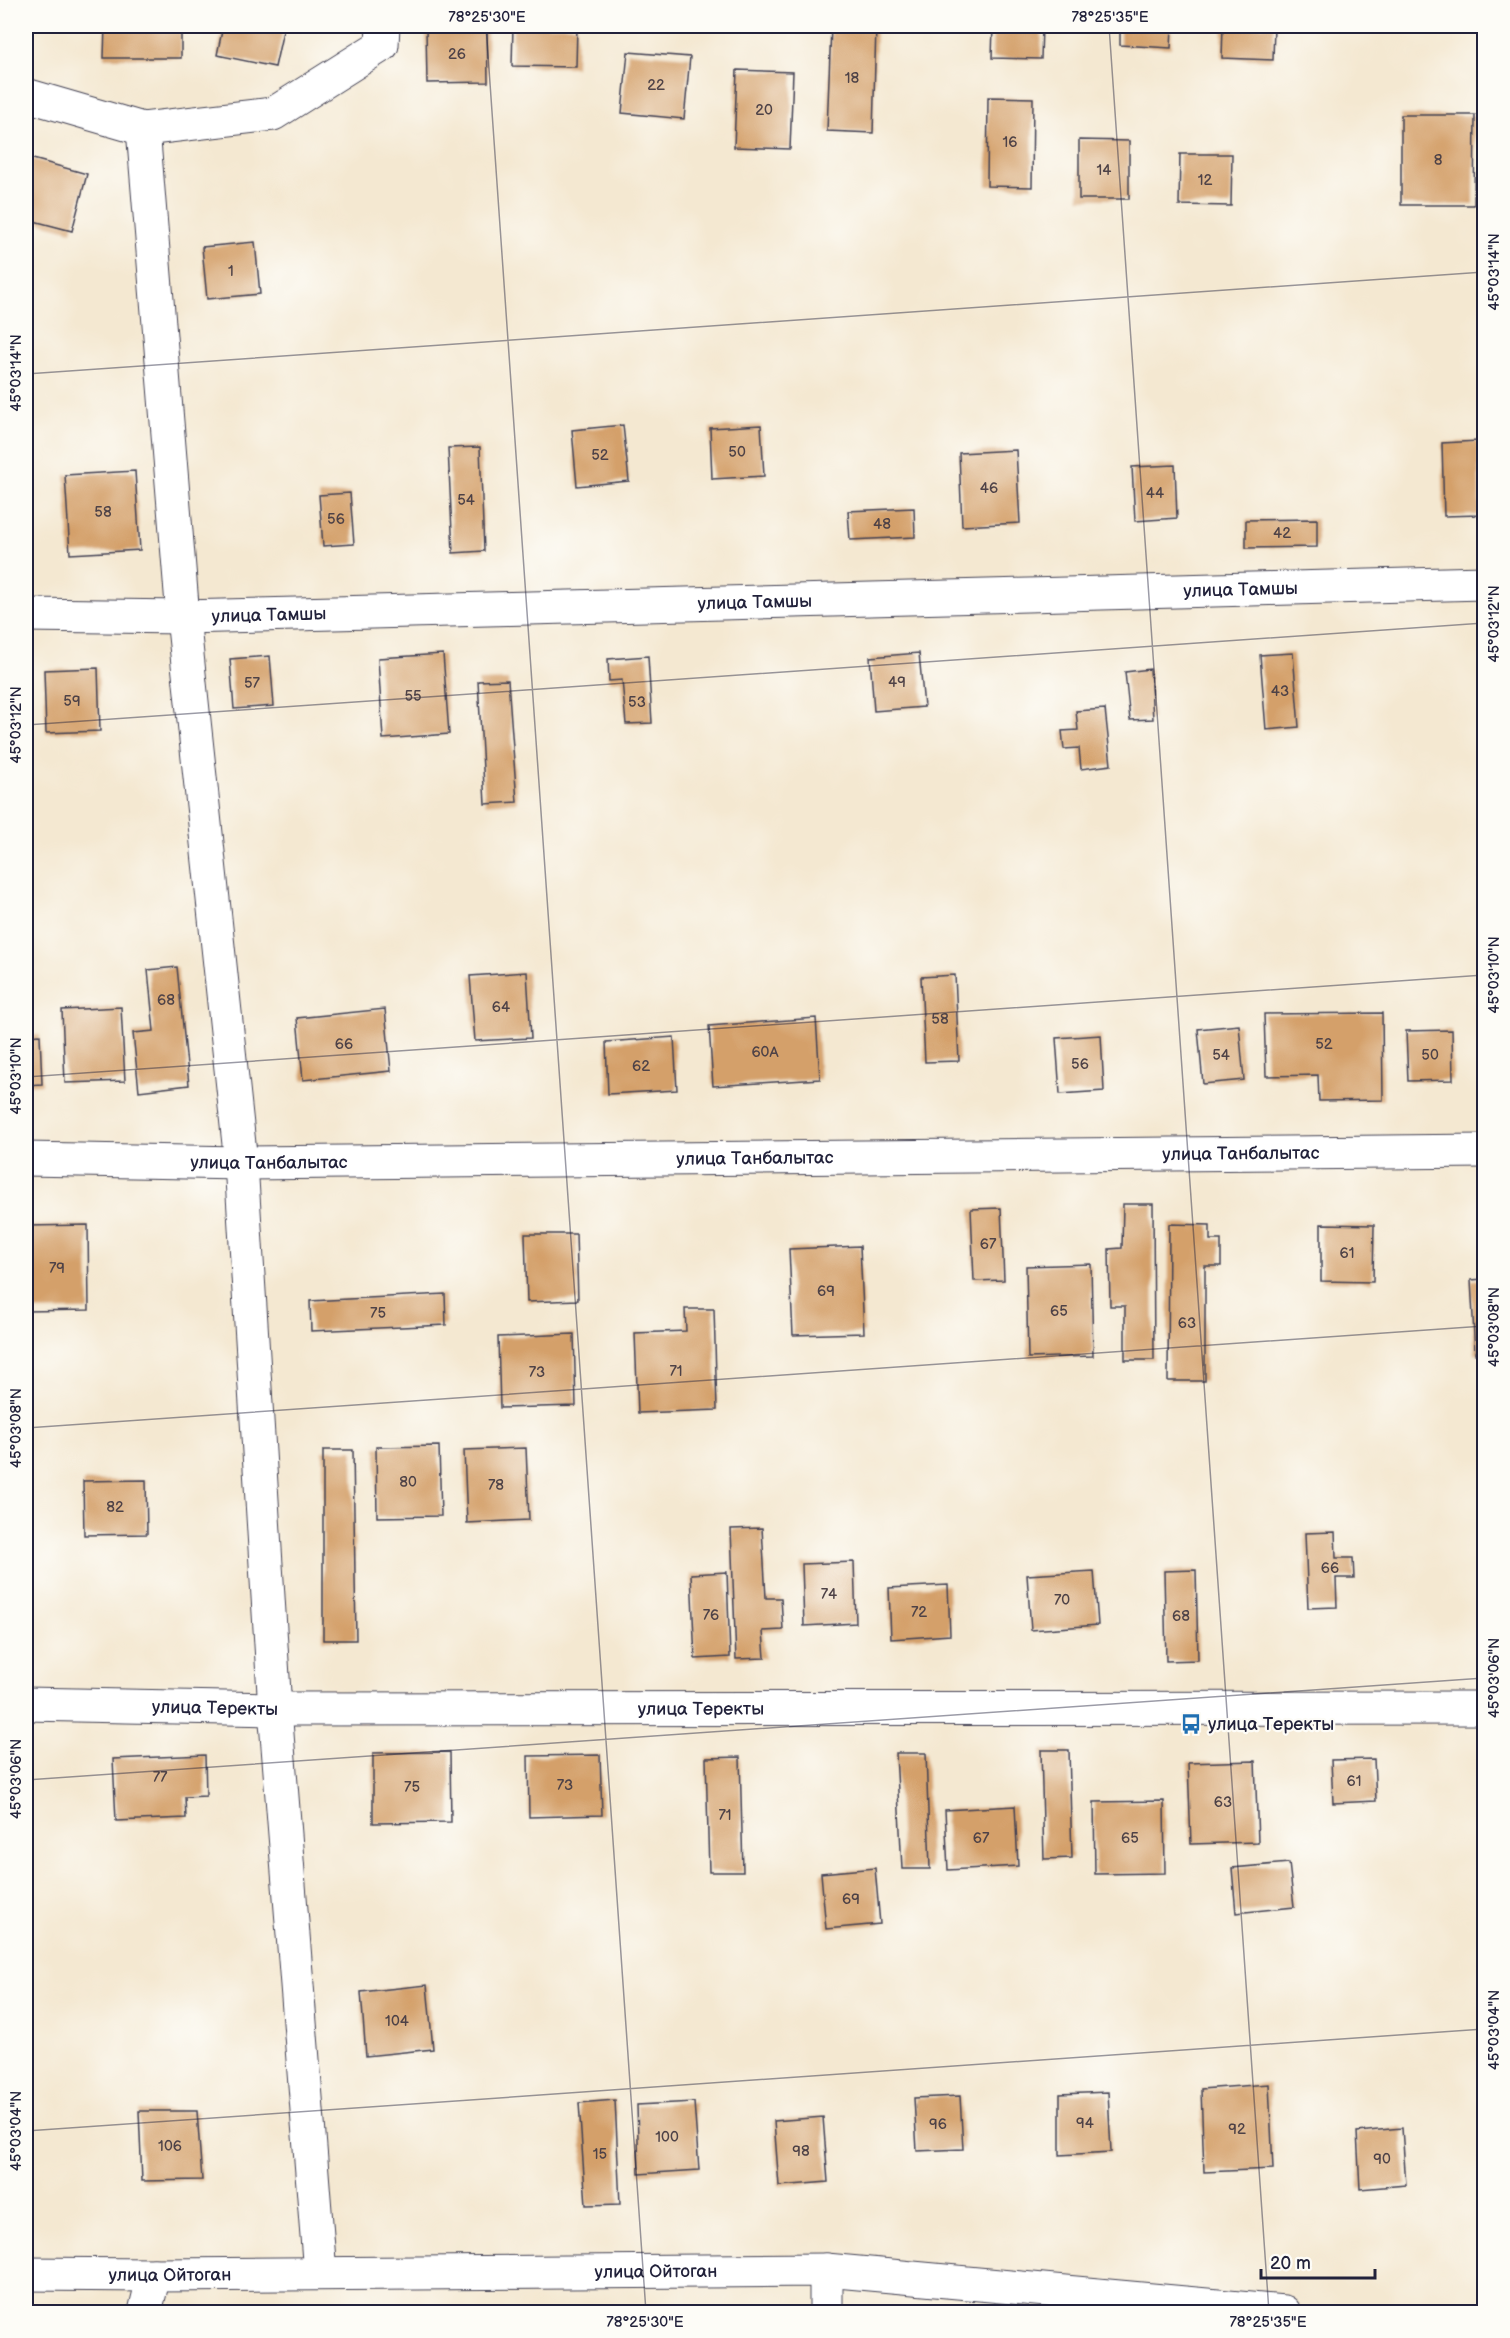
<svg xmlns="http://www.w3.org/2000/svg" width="1510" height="2338" font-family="'Balsamiq Sans',sans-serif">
	<rect width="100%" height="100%" fill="#fdfcf7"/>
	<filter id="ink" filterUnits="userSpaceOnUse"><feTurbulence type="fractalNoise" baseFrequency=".0167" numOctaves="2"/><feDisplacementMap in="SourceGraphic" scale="12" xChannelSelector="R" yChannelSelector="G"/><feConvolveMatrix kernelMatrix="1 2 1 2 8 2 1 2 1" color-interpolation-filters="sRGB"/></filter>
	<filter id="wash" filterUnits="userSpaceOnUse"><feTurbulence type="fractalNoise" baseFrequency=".008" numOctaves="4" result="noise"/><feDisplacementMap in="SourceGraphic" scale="24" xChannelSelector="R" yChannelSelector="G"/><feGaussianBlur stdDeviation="1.35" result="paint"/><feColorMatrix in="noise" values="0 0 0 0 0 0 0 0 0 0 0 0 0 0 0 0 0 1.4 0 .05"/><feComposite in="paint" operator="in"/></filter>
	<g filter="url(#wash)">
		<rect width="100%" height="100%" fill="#f4e8d1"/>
		<g id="blocks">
			<path fill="#d4a06a" d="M105,26h76v32h-77z
				M223,26h61l-9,41 -58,-12z
				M426,26h61l1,56 -61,1z
				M513,26h64l-1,41 -64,-1z
				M831,26h45l-3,107 -46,-2z
				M993,26h49l-1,33 -49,-1z
				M1120,26h52l-1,22 -51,-3z
				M1223,26h51l-1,34 -51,-2z
				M628,52l62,5 -6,62 -62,-6z
				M737,70l56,2 -3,77 -56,-2z
				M988,97l45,1 -1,89 -45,-1z
				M1401,115h74l-1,90h-73z
				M1079,140l50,1v58h-50z
				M1180,154h52l-1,52 -52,-1z
				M26,157l61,17 -15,57 -46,-12z
				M255,242l5,52 -53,5 -5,-52z
				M623,425l6,56 -52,5 -5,-56z
				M761,425l3,51 -52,3 -2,-51z
				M1478,441l2,74 -36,1 -2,-73z
				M480,447l4,104 -31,2 -5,-105z
				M1016,450l4,73 -58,3 -3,-73z
				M1175,465l2,53 -42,3 -3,-54z
				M135,471l5,79 -70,4 -5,-79z
				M350,493l4,51 -31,2 -4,-51z
				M914,508l1,29 -65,3 -2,-29z
				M1317,519v28l-71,1v-28z
				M919,653l5,54 -50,4 -4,-54z
				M1293,653l6,74 -33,3 -6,-75z
				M443,654l6,80 -66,5 -5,-81z
				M270,656l4,50 -40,3 -4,-50z
				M648,656l4,67 -26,1 -4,-44 -13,1 -1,-22z
				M98,668l2,63 -54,2 -2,-63z
				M1150,669l3,50 -23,1 -5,-48z
				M508,680l9,122 -32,2 -7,-123z
				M1105,709l6,56 -30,4 -2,-21 -15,1 -2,-18 16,-1 -2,-19z
				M177,967l12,118 -50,6 -6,-58 21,-2 -6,-61z
				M527,972l4,66 -56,3 -5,-65z
				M955,975l4,86 -34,1 -4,-85z
				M121,1007l4,74 -60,2 -3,-73z
				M385,1009l6,62 -88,9 -6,-62z
				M1382,1013l1,87 -64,1 -1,-26 -52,1 -2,-62z
				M816,1018l4,61 -107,7 -4,-60z
				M1239,1025l5,55 -41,4 -5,-55z
				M1452,1030l1,50 -45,1 -2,-50z
				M40,1035l2,49 -16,1v-49z
				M1101,1035l3,56 -44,3 -4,-56z
				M674,1037l3,53 -69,4 -2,-52z
				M1123,1204h30l1,156h-29v-54h-15l-1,-57 13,-1z
				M1001,1208l3,72 -30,1 -3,-72z
				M1169,1224l41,1v15h11v26h-16v115h-37z
				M1321,1224l53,1 -1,57 -52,-1z
				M88,1225l1,85 -63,1v-85z
				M525,1234h51l2,66 -51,2z
				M860,1246l4,87 -71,2 -4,-86z
				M1091,1264l2,92 -65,2 -2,-92z
				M1484,1279v74l-9,1 -4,-74z
				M445,1294l1,31 -135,6 -1,-30z
				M685,1309h29l3,101 -79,3 -3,-80 51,-2z
				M574,1334l2,72 -76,2 -2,-71z
				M439,1446l2,70 -64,1 -1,-70z
				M526,1448l3,72 -62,3 -3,-73z
				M323,1450h30l3,190h-33z
				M146,1480l1,54 -63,1 -1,-54z
				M762,1528l4,70h15l2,32 -20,1 2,27 -29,1 -5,-130z
				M1335,1532l1,26h17l1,20h-18l1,29 -29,1 -3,-75z
				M854,1562l2,61 -52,3 -2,-62z
				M1196,1570l2,90 -32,1 -2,-90z
				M1094,1571l4,54 -67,5 -4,-55z
				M727,1572l3,85 -35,2 -4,-85z
				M948,1585l2,50 -59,4 -2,-51z
				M1041,1750h28l3,108 -28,1z
				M450,1752l1,70 -78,1v-70z
				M896,1753h30l4,116h-28z
				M205,1755l1,41 -21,1 1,21 -70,3 -3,-62z
				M600,1755l2,60 -73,2 -1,-61z
				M740,1757l3,115h-34l-3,-114z
				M1374,1759l2,42 -43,2 -2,-43z
				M1255,1761l3,81 -67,2 -3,-81z
				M1164,1801l1,72 -70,1 -1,-72z
				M1015,1806l3,60 -70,4 -3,-60z
				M1289,1863l5,44 -58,6 -4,-45z
				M875,1868l5,56 -54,5 -5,-56z
				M427,1985l6,64 -67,7 -5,-64z
				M1269,2084l4,85 -69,3 -3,-83z
				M1108,2092l3,60 -51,3v-61z
				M960,2096l3,53 -46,2 -3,-53z
				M615,2100l5,104 -34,1 -7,-102z
				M694,2102l5,68 -60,4 -2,-69z
				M139,2111h58l5,69 -60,1z
				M823,2117l5,65 -49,4 -5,-65z
				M1402,2128l4,57 -46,4 -3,-57z"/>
		</g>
	</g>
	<g filter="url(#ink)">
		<use href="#blocks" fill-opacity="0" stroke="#424052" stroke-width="1.5"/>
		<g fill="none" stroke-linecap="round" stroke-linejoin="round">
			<g stroke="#424052" stroke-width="35">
				<g id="street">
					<path d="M26,95l117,34"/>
					<path id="s1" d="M26,615l157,2 1301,-34"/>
					<path id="s2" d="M26,1159l215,4 1243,-12"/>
					<path id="s3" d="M26,1704l249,5 1209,-1"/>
					<path d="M826,2270v42"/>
					<path d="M320,2273l-45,-564 -34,-546 -58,-546 -40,-488 130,-15 109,-69 1,-19"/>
					<path id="s4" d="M26,2274l128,1 672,-5 458,42"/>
					<path d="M145,2312l9,-37"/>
				</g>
			</g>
			<use href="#street" stroke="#fff" stroke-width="33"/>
		</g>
	</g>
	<path fill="none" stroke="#22223b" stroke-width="1.5" stroke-opacity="0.45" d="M486,26l160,2286M1109,26l160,2286M26,374l1458,-102M26,725l1458,-102M26,1077l1458,-102M26,1428l1458,-102M26,1780l1458,-102M26,2131l1458,-102"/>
	<defs>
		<g id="bus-bare" transform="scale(1.62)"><path d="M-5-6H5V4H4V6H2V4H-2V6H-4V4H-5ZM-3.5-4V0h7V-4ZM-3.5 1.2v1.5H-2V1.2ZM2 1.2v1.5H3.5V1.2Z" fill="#1f6fb2" stroke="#fdfcf7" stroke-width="2.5" paint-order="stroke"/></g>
	</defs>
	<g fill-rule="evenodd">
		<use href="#bus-bare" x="1191" y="1724"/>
	</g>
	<g text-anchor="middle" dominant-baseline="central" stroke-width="4.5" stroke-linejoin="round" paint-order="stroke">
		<g font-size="15" fill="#4e4247">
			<text x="457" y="54">26</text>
			<text x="852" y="78">18</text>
			<text x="656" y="85">22</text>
			<text x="764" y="110">20</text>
			<text x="1010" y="142">16</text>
			<text x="1438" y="160">8</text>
			<text x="1104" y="170">14</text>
			<text x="1205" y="180">12</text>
			<text x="231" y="271">1</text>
			<text x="737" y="452">50</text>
			<text x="600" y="455">52</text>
			<text x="989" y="488">46</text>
			<text x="1155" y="493">44</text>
			<text x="466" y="500">54</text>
			<text x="103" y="512">58</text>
			<text x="336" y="519">56</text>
			<text x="882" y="524">48</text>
			<text x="1282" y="533">42</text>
			<text x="897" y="682">49</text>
			<text x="252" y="683">57</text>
			<text x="1280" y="691">43</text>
			<text x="413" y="696">55</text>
			<text x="72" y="701">59</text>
			<text x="637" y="702">53</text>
			<text x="166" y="1000">68</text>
			<text x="501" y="1007">64</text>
			<text x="940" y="1019">58</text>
			<text x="344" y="1044">66</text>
			<text x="1324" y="1044">52</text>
			<text x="765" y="1052">60А</text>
			<text x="1221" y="1055">54</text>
			<text x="1430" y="1055">50</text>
			<text x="1080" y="1064">56</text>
			<text x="641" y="1066">62</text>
			<text x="988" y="1244">67</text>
			<text x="1347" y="1253">61</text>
			<text x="57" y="1268">79</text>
			<text x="826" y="1291">69</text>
			<text x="1059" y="1311">65</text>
			<text x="378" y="1313">75</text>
			<text x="1187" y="1323">63</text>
			<text x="676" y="1371">71</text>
			<text x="537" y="1372">73</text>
			<text x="408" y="1482">80</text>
			<text x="496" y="1485">78</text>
			<text x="115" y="1507">82</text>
			<text x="1330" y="1568">66</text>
			<text x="829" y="1594">74</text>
			<text x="1062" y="1600">70</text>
			<text x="919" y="1612">72</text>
			<text x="711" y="1615">76</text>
			<text x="1181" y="1616">68</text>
			<text x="160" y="1777">77</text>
			<text x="1354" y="1781">61</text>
			<text x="565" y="1785">73</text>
			<text x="412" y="1787">75</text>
			<text x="1223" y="1802">63</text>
			<text x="725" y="1815">71</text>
			<text x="981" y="1838">67</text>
			<text x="1130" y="1838">65</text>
			<text x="851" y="1899">69</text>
			<text x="397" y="2021">104</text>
			<text x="1085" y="2123">94</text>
			<text x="938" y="2124">96</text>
			<text x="1237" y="2129">92</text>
			<text x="667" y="2137">100</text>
			<text x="170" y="2146">106</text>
			<text x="801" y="2151">98</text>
			<text x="600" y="2154">15</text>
			<text x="1382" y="2159">90</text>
		</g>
		<g font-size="18" fill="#22223b" stroke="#fdfcf7">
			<text stroke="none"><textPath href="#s1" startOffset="1215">улица Тамшы</textPath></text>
			<text stroke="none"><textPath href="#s1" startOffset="729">улица Тамшы</textPath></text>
			<text stroke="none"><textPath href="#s1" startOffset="243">улица Тамшы</textPath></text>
			<text stroke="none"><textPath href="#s2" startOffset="1215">улица Танбалытас</textPath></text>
			<text stroke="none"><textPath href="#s2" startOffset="729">улица Танбалытас</textPath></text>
			<text stroke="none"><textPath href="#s2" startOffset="243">улица Танбалытас</textPath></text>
			<text stroke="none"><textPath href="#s3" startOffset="189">улица Теректы</textPath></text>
			<text stroke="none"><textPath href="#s3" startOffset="675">улица Теректы</textPath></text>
			<text stroke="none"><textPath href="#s4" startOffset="630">улица Ойтоган</textPath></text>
			<text stroke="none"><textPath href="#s4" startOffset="144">улица Ойтоган</textPath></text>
		</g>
		<g font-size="18" fill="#22223b" stroke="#fdfcf7" text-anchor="start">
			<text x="1208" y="1724">улица Теректы</text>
		</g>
	</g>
	<rect width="1510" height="2338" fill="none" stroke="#fdfcf7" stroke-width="66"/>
	<path d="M1261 2269v9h114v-9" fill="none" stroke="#22223b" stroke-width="3"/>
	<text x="1270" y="2269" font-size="18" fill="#22223b" stroke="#fdfcf7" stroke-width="4.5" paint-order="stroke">20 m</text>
	<rect x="33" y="33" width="1444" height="2272" fill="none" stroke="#22223b" stroke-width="2"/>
	<g font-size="15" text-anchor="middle" fill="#22223b">
		<text x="487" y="22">78°25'30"E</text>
		<text x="1110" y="22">78°25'35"E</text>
		<text transform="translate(1494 272) rotate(-90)" y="5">45°03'14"N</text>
		<text transform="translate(16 373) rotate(-90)" y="5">45°03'14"N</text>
		<text transform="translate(1494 624) rotate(-90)" y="5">45°03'12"N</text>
		<text transform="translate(16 725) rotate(-90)" y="5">45°03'12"N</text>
		<text transform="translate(1494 975) rotate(-90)" y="5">45°03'10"N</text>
		<text transform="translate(16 1076) rotate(-90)" y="5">45°03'10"N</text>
		<text transform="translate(1494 1327) rotate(-90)" y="5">45°03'08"N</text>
		<text transform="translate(16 1428) rotate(-90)" y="5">45°03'08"N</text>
		<text transform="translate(1494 1678) rotate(-90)" y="5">45°03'06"N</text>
		<text transform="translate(16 1779) rotate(-90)" y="5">45°03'06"N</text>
		<text transform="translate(1494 2030) rotate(-90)" y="5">45°03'04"N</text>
		<text transform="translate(16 2131) rotate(-90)" y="5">45°03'04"N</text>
		<text x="645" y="2327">78°25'30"E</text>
		<text x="1268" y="2327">78°25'35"E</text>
	</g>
</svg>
